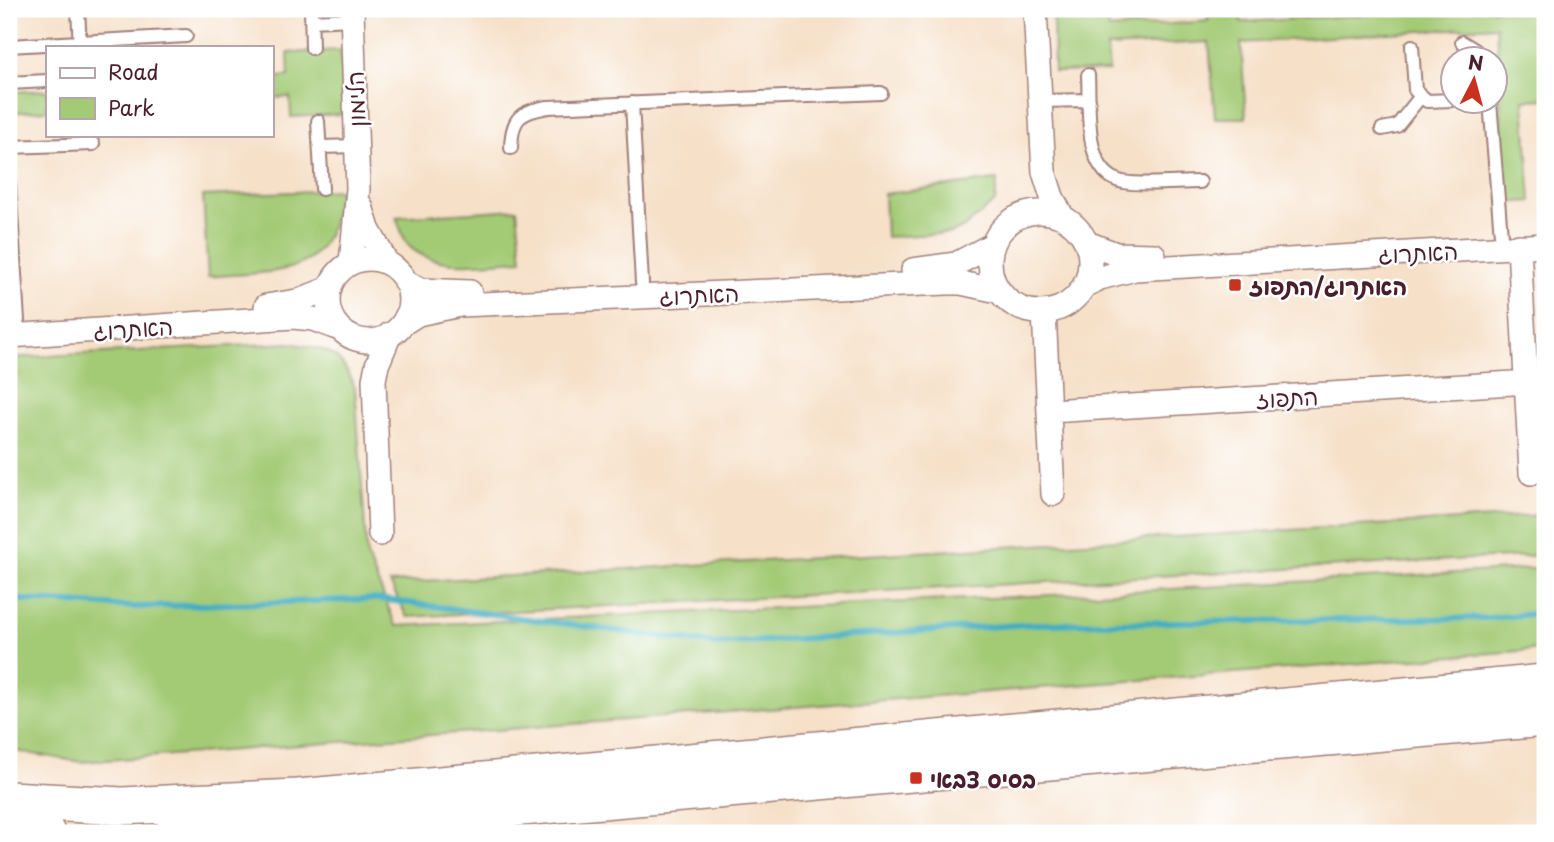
<svg xmlns="http://www.w3.org/2000/svg" width="1554" height="842" font-family="'Playpen Sans','Playpen Sans Hebrew',sans-serif">
	<rect width="100%" height="100%" fill="#fff"/>
	<filter id="ink" filterUnits="userSpaceOnUse"><feTurbulence type="fractalNoise" baseFrequency=".0143" numOctaves="2"/><feDisplacementMap in="SourceGraphic" scale="14" xChannelSelector="R" yChannelSelector="G"/><feConvolveMatrix kernelMatrix="1 2 1 2 8 2 1 2 1" color-interpolation-filters="sRGB"/></filter>
	<filter id="wash" filterUnits="userSpaceOnUse"><feTurbulence type="fractalNoise" baseFrequency=".00686" numOctaves="4" result="noise"/><feDisplacementMap in="SourceGraphic" scale="28" xChannelSelector="R" yChannelSelector="G"/><feGaussianBlur stdDeviation="1.57" result="paint"/><feColorMatrix in="noise" values="0 0 0 0 0 0 0 0 0 0 0 0 0 0 0 0 0 1.4 0 .05"/><feComposite in="paint" operator="in"/></filter>
	<g filter="url(#wash)">
		<rect width="100%" height="100%" fill="#f6e0c8"/>
		<path fill="#a3ca75" stroke="#767450" stroke-width="2" d="M1208,9h32l1,13 225,-13h79v90l-21,1 7,101 -25,2 -10,-177 -255,17 5,75h-31l-6,-76 -102,5 2,24 -55,1 -1,-59 54,-1 2,17 99,-8z
			M340,50l4,64 -53,3 -1,-20 -19,1v-20l18,-2 -1,-23z
			M47,90v20l-38,3v-21z
			M997,180l-2,22 -29,24 -14,7 -66,4 -2,-43z
			M339,190c-10,91 -57,80 -131,87l-5,-81z
			M517,209l5,51c-35,1 -84,12 -112,-13 -7,-6 -10,-21 -14,-30z
			M289,343c39,7 50,6 66,45l12,168 29,70 720,-34 429,-24v81l-1464,113 -72,-12v-392z
			M1545,515v40l-1138,62 -17,-34z"/>
		<g fill="none" stroke-linecap="round" stroke-linejoin="round">
			<path stroke="#42aec0" stroke-width="6" d="M9,599l125,8 245,-8 336,45 318,-20 454,-6 58,-5"/>
		</g>
	</g>
	<g filter="url(#ink)">
		<g fill="none" stroke-linecap="round" stroke-linejoin="round">
			<g stroke="#a0807a" stroke-width="16">
				<path id="service" d="M78,9l2,38
					M311,9l1,39
					M311,21l41,-2
					M1462,42l13,8 7,10
					M9,46l177,-10
					M1412,46l3,44 12,11 25,-1
					M1088,75c2,32 -6,98 35,107 22,4 54,0 77,0
					M9,83l38,-2
					M1040,101l49,-1
					M1490,102l11,134
					M632,103l10,180
					M318,121l4,68
					M1382,129l15,-3 24,-30
					M9,147l84,-3
					M320,147l36,-1
					M511,148c1,-30 8,-36 37,-41l333,-14
					M9,181l9,139"/>
			</g>
			<g stroke="#a0807a" stroke-width="26">
				<path id="minor" d="M1035,9l9,163 8,25 10,19
					M361,206l7,23 19,34
					M990 262a50 50 0 1 1 100 0a50 50 0 1 1-100 0Z
					M1087,243l29,11 38,1
					M1519,246l12,227
					M328 300a41 41 0 1 1 82 0a41 41 0 1 1-82 0Z
					M351,263l7,-74 -6,-180
					M913,270l43,-6 36,-19
					M405,282l16,8 49,2
					M1084,286l16,-8 35,-9 410,-24
					M266,306l31,-5 33,-13
					M1044,312l9,182
					M402,324l16,-10 42,-9 486,-22h15l37,8
					M9,336l284,-19 20,2 27,10
					M1049,411l496,-30
					M380,534l-6,-154 3,-15 13,-31"/>
			</g>
			<g stroke="#a0807a" stroke-width="40">
				<path id="primary" d="M9,800l113,6 176,-8 1247,-115
					M9,832l37,1
					M174,833l129,-7 1242,-108"/>
			</g>
			<use href="#service" stroke="#fff" stroke-width="12"/>
			<use href="#minor" stroke="#fff" stroke-width="23"/>
			<use href="#primary" stroke="#fff" stroke-width="37"/>
		</g>
	</g>
	<g fill="#c8321e" stroke="#fff" stroke-width="2.5">
		<rect x="1228" y="278" width="14" height="14" rx="3.5"/>
		<rect x="909" y="771" width="14" height="14" rx="3.5"/>
	</g>
	<g text-anchor="middle" dominant-baseline="central" stroke-width="5" stroke-linejoin="round" paint-order="stroke">
		<g font-size="23" fill="#4a1f2b" stroke="#fff">
			<text transform="translate(355 99) rotate(-92)">הלימון</text>
			<text transform="translate(1418 252) rotate(-3)">האתרוג</text>
			<text transform="translate(699 294) rotate(-3)">האתרוג</text>
			<text transform="translate(133 328) rotate(-4)">האתרוג</text>
			<text transform="translate(1287 397) rotate(-3)">התפוז</text>
		</g>
		<g font-size="23" font-weight="bold" fill="#4a1f2b" stroke="#fff" text-anchor="start">
			<text x="1249" y="285">האתרוג/התפוז</text>
			<text x="930" y="778">בסיס צבאי</text>
		</g>
	</g>
	<rect width="1554" height="842" fill="none" stroke="#fff" stroke-width="35"/>
	<rect x="46" y="46" width="228" height="91" fill="#ffffff" stroke="#b7a5aa" stroke-width="2"/>
	<rect x="60" y="68" width="35" height="10" fill="#ffffff" stroke="#b7a5aa" stroke-width="2"/>
	<text x="108" y="80" font-size="21" fill="#4a1f2b">Road</text>
	<rect x="60" y="98" width="35" height="21" fill="#a3ca75" stroke="#b7a5aa" stroke-width="2"/>
	<text x="108" y="116" font-size="21" fill="#4a1f2b">Park</text>
	<g transform="translate(1474 80) rotate(6)"><circle r="33" fill="#ffffff" stroke="#b7a5aa" stroke-width="2"/>
	<path d="M0-5L12 26L0 18L-12 26Z" fill="#c8321e"/>
	<text y="-10" font-size="19" font-weight="bold" text-anchor="middle" fill="#4a1f2b">N</text>
	</g>
</svg>
